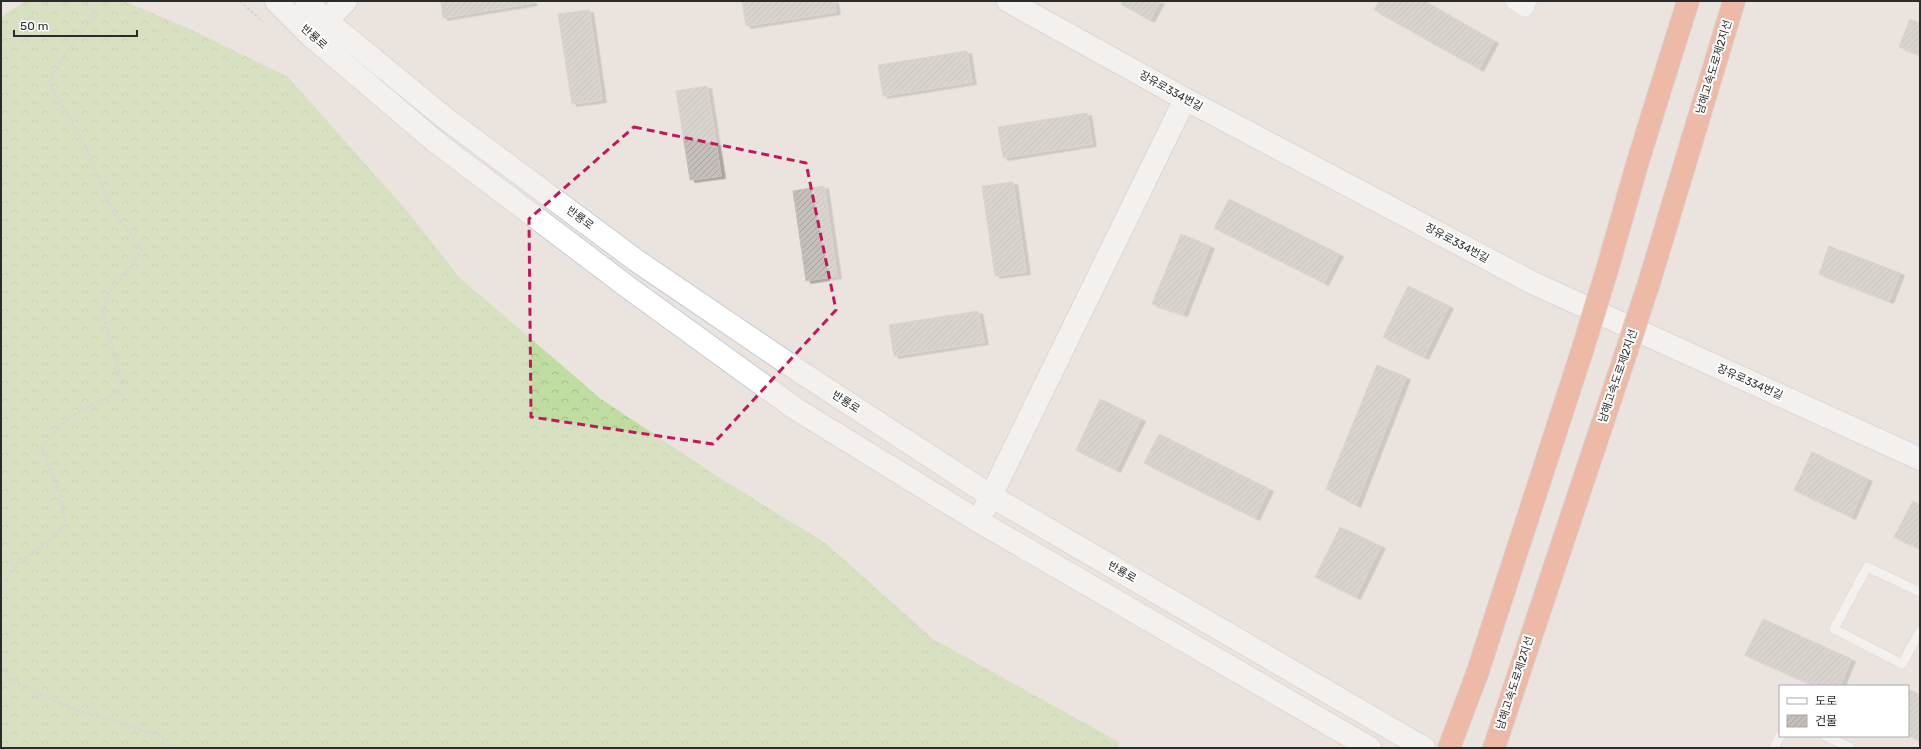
<svg xmlns="http://www.w3.org/2000/svg" width="1921" height="749" font-family="Rubik,'Noto Sans KR',sans-serif">
	<defs>
		<pattern id="forest-crowns" width="20" height="18" patternUnits="userSpaceOnUse"><rect width="20" height="18" fill="#bfdda0"/><path d="M2 6a3 3 0 1 1 6 0M12 15a3 3 0 1 1 6 0" fill="none" stroke="#a4be8a"/></pattern>
		<pattern id="building-hatch" width="6" height="6" patternUnits="userSpaceOnUse"><rect width="6" height="6" fill="#c4bfba"/><path d="M-1 1l2-2M0 6l6-6M5 7l2-2" fill="none" stroke="#a9a4a0"/></pattern>
		<filter id="shadow"><feDropShadow dx="4.5" dy="2.5" stdDeviation="0" flood-color="#0004"/></filter>
	</defs>
	<rect width="100%" height="100%" fill="#ebe3de"/>
	<path fill="url(#forest-crowns)" d="M26,1h98l66,28 98,48 120,135 51,65 142,122 119,79 104,64 109,97 186,103v6h-1118v-731z"/>
	<path fill="url(#building-hatch)" stroke="#c7bfb8" filter="url(#shadow)" d="M441,1h91l1,2 -90,15z
		M742,1h92l2,11 -90,14z
		M1123,1h37l-10,19 -29,-16z
		M1379,1h45l70,40 -15,28 -105,-59z
		M589,10l13,90 -30,4 -14,-90z
		M1910,19l10,4v32l-21,-8z
		M967,51l5,31 -89,14 -5,-31z
		M707,86l14,90 -31,4 -14,-89z
		M1087,113l5,31 -89,14 -5,-31z
		M1013,182l13,90 -31,4 -13,-90z
		M824,186l13,90 -31,5 -13,-90z
		M1229,199l110,55 -15,29 -110,-55z
		M1181,234l29,12 -27,68 -31,-10z
		M1829,246l71,27 -11,28 -70,-27z
		M1408,286l41,20 -25,51 -41,-20z
		M978,311l6,31 -90,14 -5,-31z
		M1377,365l29,12 -50,128 -30,-16z
		M1100,399l41,20 -25,51 -40,-20z
		M1159,434l110,55 -14,29 -111,-55z
		M1812,452l56,27 -17,38 -57,-27z
		M1913,501l7,4v44l-26,-12z
		M1340,527l41,19 -25,51 -41,-20z
		M1763,619l88,40 -11,27h-25l-70,-31z
		M1908,689l12,6v46l-12,-6z"/>
	<g fill="none" stroke-linecap="round" stroke-linejoin="round">
		<g stroke="#c6cbd3" stroke-width="10">
			<path id="service" d="M1920,592l-53,-25 -33,62 68,35 18,-33
				M1825,736l26,12
				M1774,748l6,-12"/>
		</g>
		<g stroke="#c6cbd3" stroke-width="18">
			<path id="minor" d="M1514,1l11,7 3,-7"/>
		</g>
		<g stroke="#c6cbd3" stroke-width="24">
			<path id="tertiary" d="M276,1l34,34 126,107 193,146 167,121 182,112 392,227
				M306,1l21,20 118,97 192,143 162,110 192,125 433,252
				M1008,1l177,98 348,184 387,176
				M316,30l30,-29
				M985,508l200,-409"/>
		</g>
		<g stroke="#c4c4c4" stroke-width="24">
			<path id="motorway" d="M1607,270l31,-109 50,-160
				M1649,283l85,-282
				M1449,748l28,-74 106,-326
				M1494,748l129,-386"/>
		</g>
		<path stroke="#c4c4c4" stroke-width="2.5" stroke-dasharray="3 2" stroke-linecap="butt" d="M240,1l23,21
			M1,584l17,-22 40,-27 7,-14 -5,-27 -18,-47 16,-19 17,-14 42,-22 5,-11 -18,-64 2,-20 25,-31 11,-16 -29,-39 -28,-66 -36,-62c10,-25 29,-45 45,-66l-4,-16
			M1,666l9,14 63,29 86,26 17,13"/>
		<use href="#service" stroke="#fff" stroke-width="9"/>
		<use href="#minor" stroke="#fff" stroke-width="17"/>
		<use href="#tertiary" stroke="#fff" stroke-width="22"/>
		<use href="#motorway" stroke="#ef8866" stroke-width="22"/>
		<g stroke="#c4c4c4" stroke-width="24" stroke-linecap="butt">
			<path id="motorway-bridge" d="M1583,348l24,-78
				M1623,362l26,-79"/>
		</g>
		<use href="#motorway-bridge" stroke="#ef8866" stroke-width="22"/>
	</g>
	<path d="M0 0H1921V749H0ZM634,127l172,36 30,147 -123,134 -182,-27 -2,-198z" fill="#ebe3de" fill-opacity=".55" fill-rule="evenodd"/>
	<path fill="none" stroke="#c2185b" stroke-width="3" stroke-dasharray="8 5" stroke-linejoin="round" d="M634,127l172,36 30,147 -123,134 -182,-27 -2,-198z"/>
	<g text-anchor="middle" dominant-baseline="central" stroke-width="4" stroke-linejoin="round" paint-order="stroke">
		<g font-size="11" fill="#2b2b2b" stroke="#fff">
			<text transform="translate(314 37) rotate(42)">반룡로</text>
			<text transform="translate(1714 67) rotate(-73)">남해고속도로제2지선</text>
			<text transform="translate(1171 91) rotate(29)">장유로334번길</text>
			<text transform="translate(580 218) rotate(37)">반룡로</text>
			<text transform="translate(1457 243) rotate(28)">장유로334번길</text>
			<text transform="translate(1618 376) rotate(-71)">남해고속도로제2지선</text>
			<text transform="translate(1750 382) rotate(24)">장유로334번길</text>
			<text transform="translate(846 402) rotate(33)">반룡로</text>
			<text transform="translate(1122 572) rotate(30)">반룡로</text>
			<text transform="translate(1515 683) rotate(-72)">남해고속도로제2지선</text>
		</g>
	</g>
	<rect width="1921" height="749" fill="none" stroke="#2b2b2b" stroke-width="4"/>
	<rect x="1779" y="685" width="130" height="52" fill="#ffffff" stroke="#aaaaaa"/>
	<rect x="1787" y="698" width="20" height="6" fill="#ffffff" stroke="#aaaaaa"/>
	<text x="1815" y="705" font-size="12" fill="#2b2b2b">도로</text>
	<rect x="1787" y="715" width="20" height="12" fill="url(#building-hatch)" stroke="#aaaaaa"/>
	<text x="1815" y="725" font-size="12" fill="#2b2b2b">건물</text>
	<path d="M14 30v6h123v-6" fill="none" stroke="#2b2b2b" stroke-width="2"/>
	<text x="20" y="30" font-size="12" fill="#2b2b2b" stroke="#ffffff" stroke-width="3" paint-order="stroke">50 m</text>
</svg>
